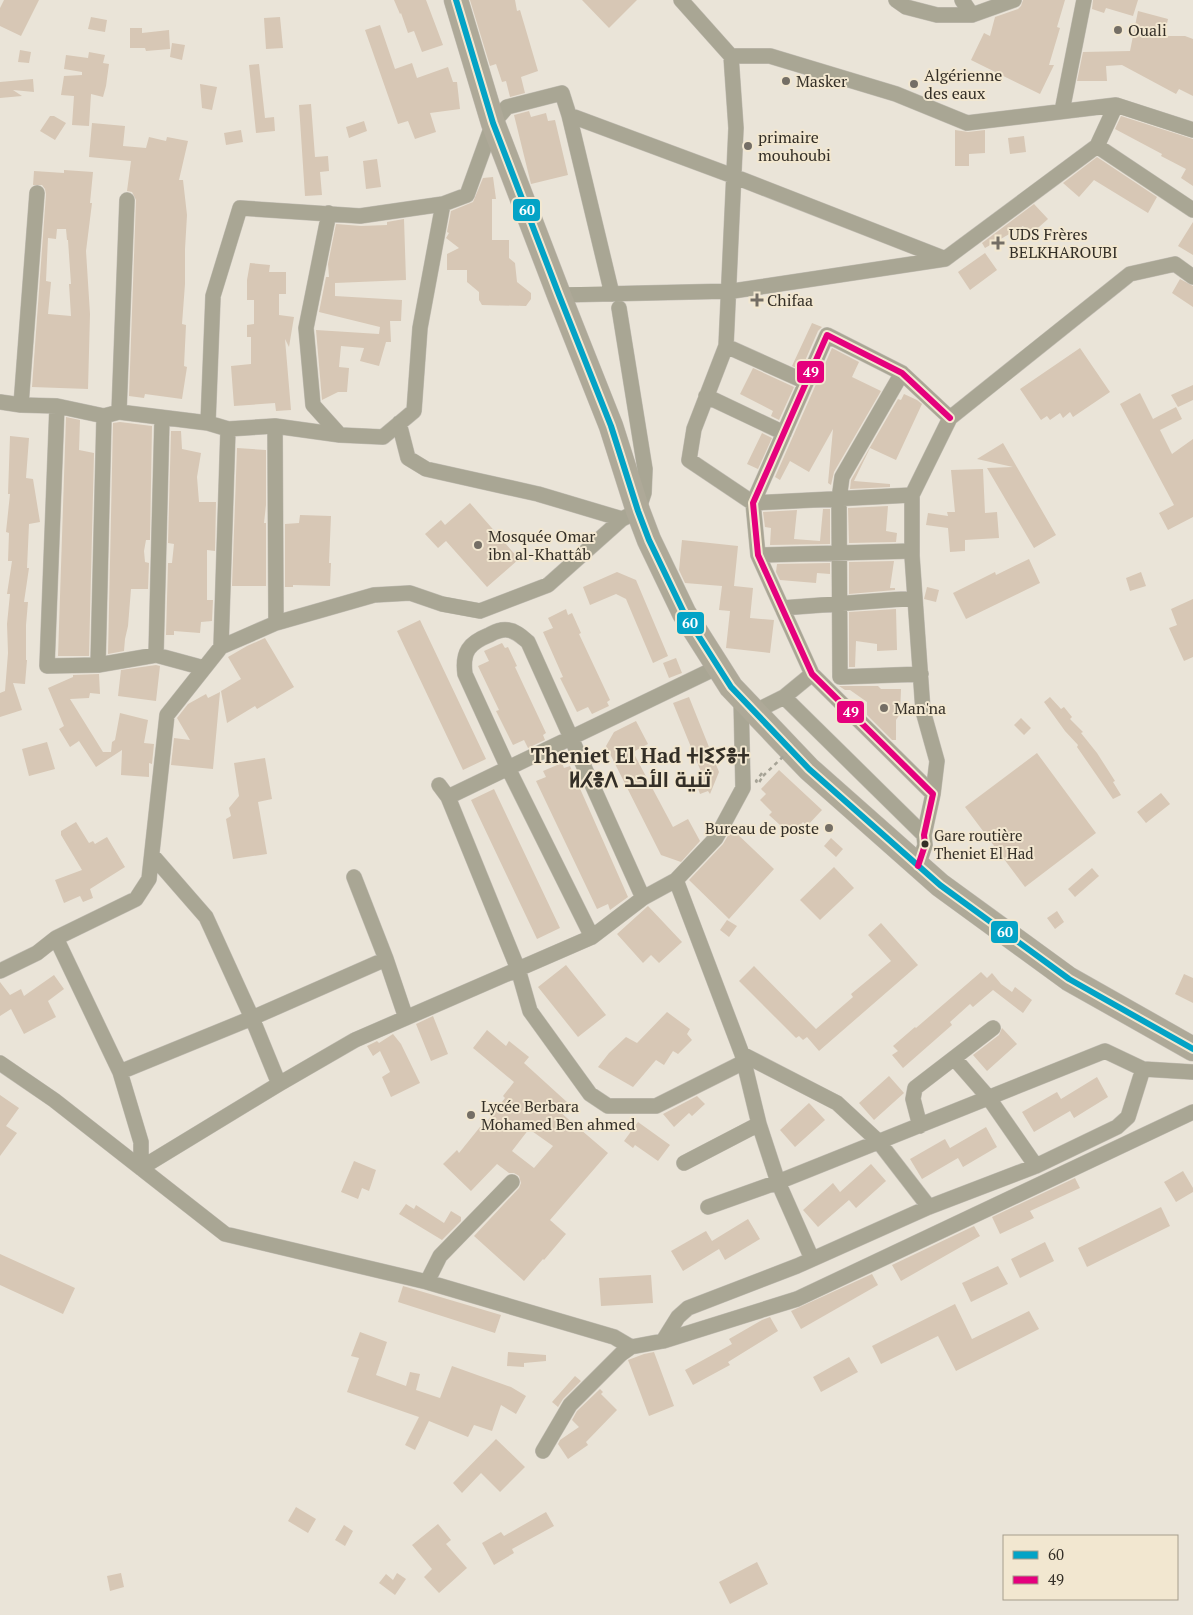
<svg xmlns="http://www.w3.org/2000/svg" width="1193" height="1615" font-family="'PT Serif',Cairo,'Noto Sans Tifinagh',serif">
	<rect width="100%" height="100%" fill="#eae4d8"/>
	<path fill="#d7c7b5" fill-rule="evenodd" d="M4,0h35l-18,36 -21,-10v-18z
		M394,0h32l17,45 -21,7 -8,-21 -6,2 -7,-20 -1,1z
		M470,0h45l2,11 3,-1 18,61 -17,6 4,16 -15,4 -4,-16 -4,1 -6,-18 -6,2z
		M582,0h55l-28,28z
		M1023,0h42l-8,27 3,1 -11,37h5l-14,29 -69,-34 13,-27 6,3 5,-19 23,-8 3,-3z
		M1093,0h45l-5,16 -27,-8 -2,5 -12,-4z
		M1138,11l30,8 -4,17h21l8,3v57l-14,-7 -3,5 -54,-29 -16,1 1,15h-30l6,-29 47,-1z
		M91,17l16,3 -2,12 -17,-3z
		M280,17l3,31 -17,1 -2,-31z
		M380,25l15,44 17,-6 5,15 31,-11 5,15h4l3,27 -30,4 6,19 -21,7 -7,-18 -10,3 -33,-94z
		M130,28h12v5l27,-3 1,19 -24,2 -1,-3h-15z
		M172,43l13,2 -3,15 -12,-3z
		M20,50l11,2 -2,11 -11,-1z
		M89,52l16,3 -2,8 6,1 -3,22 -3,11 -12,-3 -2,32 -17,-1 2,-29 -13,-1 3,-19 18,-1v-3l-18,-3 2,-14 22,3z
		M259,64l6,54 9,-1 1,14 -19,2 -7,-68z
		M33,79l1,13 -21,-2 9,6 -22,2v-16z
		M200,84l17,3 -5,23 -10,-2z
		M311,104l4,53 13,-1 1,15 -9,1 2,23 -17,1 -6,-91z
		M529,111l2,6 15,-4 2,8 7,-1 13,55 -37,9 -17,-69z
		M50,116h4l12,7 -11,17 -15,-9z
		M1121,116l72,23v47l-12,-8 5,-9 -25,-13 1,-2 -47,-25z
		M364,121l3,10 -18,7 -3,-11z
		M92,123l33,3 -2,20 23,2 3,-11 17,4 1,-4 21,4 -9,39h4l4,35 -2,34v35l-3,40 4,1 -2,41 3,1 -5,32 -37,-5 -1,4 -15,-2 7,-196 -4,-8 -5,-1 4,-30 -42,-4z
		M241,130l2,12 -17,3 -2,-12z
		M955,130l13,2 17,-2v23l-16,1v12h-14z
		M1024,136l2,16 -16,2 -2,-16z
		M1097,157l60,40 -9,16 -54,-33 -15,17 -16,-14z
		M377,159l4,28 -15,2 -3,-28z
		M64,170l29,2 -3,31h2l-6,48 4,63 -2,75 -56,-2 14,-193 -1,-5 -3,-4h-9l1,-14 30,2zM57,229h9l1,11h1l3,44h-2l2,32 -23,-2 3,-32 -5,-1 2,-43 8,1z
		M493,177l3,22h-4v41h17v18l6,5 2,19 14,11v6l-5,7 -44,-1 -3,-5v-8l-12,-10v-12h-20v-16l12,-6 -13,-10 3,-5 -2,-1 4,-21 22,-9 10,-24z
		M1034,204l14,15 -18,16 -7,-9 -38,22 -3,-5z
		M404,219l2,61 -71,3v13l67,4 -1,21h-11l1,21h-5l-7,24 -19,-5 4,-13 -23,-2 -2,21 10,1 -2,24h-9l-16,8 -6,-70 63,4 1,-7 -61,-15 7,-35h3l-1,-13 8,-40 25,2 26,-1v-3z
		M1193,222v33l-15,-9z
		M985,253l12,17 -27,20 -12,-18z
		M250,263l20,2 -1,7h17v22h-7v21l15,2 -5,30 -4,-8 6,71 -15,1 -1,-8 -41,3 -3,-40 20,-2v-27h-4v-12l7,-1v-24h-7v-20z
		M1180,279l13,7v21l-21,-14z
		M812,323l10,4 -4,4 -17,39 -9,-4z
		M832,348l27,14 -7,15 29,14 -47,81 -3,13 -3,-2 5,-54 -24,43 -19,-11 -10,19 -5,-3z
		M1080,348l30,44 -37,25 -3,-5 -7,6 -3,-5 -10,7 -3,-4 -6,4 -21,-31z
		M753,368l41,19 -15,33 -8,-4 2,-5 -33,-17z
		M1193,385v15l-15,7 -7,-12z
		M1140,393l13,26 23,-12 6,12 -22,11 12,24 21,-15v78l-25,13 -9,-17 15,-8 -54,-101z
		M904,394l13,6 5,4 -26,56 -26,-12 -16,33 36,3v3l-40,2 1,-9 47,-81 3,1z
		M66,417l14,3 -1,30 15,3 -5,203h-31z
		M120,422l32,4 -2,114h-4l-2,11 1,11 4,1 -1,26h-17l-3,37 -3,13 -1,12 -16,3 5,-231z
		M171,431h10l1,18 19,4 -4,24 2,25h17l-1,49 -8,-1v50h6l-1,21 -11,1 -1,11 -26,-2v4h-8l2,-72h4l2,-19 -6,-1z
		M762,433l10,5 -14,31 -11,-5z
		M10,436l19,2 -3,40 7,1 7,43 -11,2 -2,44h2l-5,34h4l-2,23v35h1l-2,24 -12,-1 9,27 -22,7v-24l5,-2 3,-38 -1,-29 3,-30h-3l5,-33h-4l1,-28 -3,-1 4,-38h-2z
		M1003,443l53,92 -22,13 -47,-80 26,-1 -36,-8z
		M237,448l29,2v55l-2,18h2v63h-34z
		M983,469l2,44 12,-1 2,26 -34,2v11l-15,1 -2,-24 -22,-3 2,-12 20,3 -1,-4h8l-4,-42z
		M470,503l49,56 -32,28 -41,-46 -8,7 -13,-14 16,-14 4,5z
		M888,506l-2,25 11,2 -1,9 -47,1 -1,-35z
		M823,509h7v35l-60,1 1,-17 -6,-1 -2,-15 34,-2 -3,29 26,2z
		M300,515l31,1 -2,47h2l-1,23 -37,-1v2h-8v-63l14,-1z
		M682,540l56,6 -4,40 19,2 -3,30 24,2 -4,33 -44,-5 4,-37 -11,-1 3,-24 -37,-3 -6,-13z
		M1029,559l11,24 -74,36 -13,-26 42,-21 1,3z
		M894,561l-4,27h5v2l-46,4v-32z
		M830,563v11l-13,-1 -1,10 -36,-3 -4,-8 1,-8z
		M617,572l19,8 32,76 -15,7 -27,-64 -10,-5 -26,11 -7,-18z
		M1141,572l5,14 -16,5 -4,-13z
		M927,587l12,3 -3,12 -12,-3z
		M1193,599v58l-9,4 -15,-33 8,-3 -6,-16z
		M566,609l2,6 4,-2 9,20 -2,1 31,66 -3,2 2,4 -17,8 -4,-7 -11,5 -17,-34 3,-1 -20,-45 10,-4 -5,-10z
		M896,609l1,41 -20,1v-7l-21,-3 -1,26h-6v-55z
		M420,620l66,139 -23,11 -66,-139z
		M265,638l29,49 -37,22 -2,-3 -28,17 -6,-32 20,-12 -13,-22 19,-11z
		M502,643l3,5 3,-1 9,19 -2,1 31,66 -3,2 2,5 -17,8 -4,-8 -11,5 -17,-34 3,-1 -21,-44 11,-5 -5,-10z
		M676,658l6,15 -13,5 -6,-15z
		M156,665l4,1 -4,35 -38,-5 3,-26z
		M99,674l1,20 -10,-1 -1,5 -19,1 33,53h8l1,-10 3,-2 5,-27 28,7 -4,23 10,1 -2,20 -3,-1v14l-28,-2 1,-25 -26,17 -17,-26 -9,6 -11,-18 5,-3 -16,-38 25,-11v-2z
		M839,686h39l3,3h20l-1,25 -4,6v20h-4l-25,-25v-13l-17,-12h-5z
		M220,692l-7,77 -42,-4 3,-27 16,2 -13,-22 11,-14 18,-10 2,4z
		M689,697l30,75 -9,22 -2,-3 -8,3 -4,-11 8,-4 -31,-76z
		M1050,697l11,12 3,-2 8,10 -2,2 13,13 -2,1 16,20 18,28 -2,1 8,13 -8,4 -36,-52 1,-2 -13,-14 -21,-29z
		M1021,718l10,10 -7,7 -10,-10z
		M636,721l12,23 -15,8 40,75 15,-8 12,22 -19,21 -20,-7 -55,-109 8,-14z
		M47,742l8,27 -26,7 -7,-27z
		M1037,753l59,80 -71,54 -60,-80z
		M265,758l7,41 -14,3 9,52 -34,5 -7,-40 5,-3 -2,-8 10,-12 -5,-33z
		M562,763l2,5 6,-2 58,131 -18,13 -2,-6 -11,5 -61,-128 10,-4 -3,-6z
		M779,770l43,40 -15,16 -4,-4 -12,13 -22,-20 3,-3 -12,-12 6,-6 -5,-5z
		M494,789l66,139 -23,11 -66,-139z
		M1161,793l9,11 -24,19 -9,-11z
		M76,822l13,21 4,-2 2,3 12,-7 18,30 -35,22 3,9 -10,4 -3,-6 -16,7 -9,-23 27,-10 -21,-35v-4z
		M732,829l42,40 -45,50 -40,-39 34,-36z
		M831,838l12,11 -7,8 -12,-11z
		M834,867l20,21 -34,32 -20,-20z
		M1092,868l7,8 -24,21 -7,-8z
		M648,906l34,36 -23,21 -8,-8 -8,8 -26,-29z
		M1057,911l7,11 -9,7 -8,-11z
		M727,920l10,6 -8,11 -9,-7z
		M881,923l37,42 -99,86 -12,-14 -4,3 -4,-4 -3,2 -57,-57 15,-15 62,63 37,-32 -2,-3 40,-33 -23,-26z
		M566,965l40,50 -28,22 -40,-50z
		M981,972l6,6 5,-5 9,11 11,8 3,-5 17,13 -9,13 -30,-23 -20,17 -3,-3 -20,18 2,3 -49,43 -11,-13 6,-4 -5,-5 22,-19 1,1z
		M1184,974l9,4v25l-18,-9z
		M54,975l10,14 -16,12 8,16 -32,17 -13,-25 -11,7v-34l10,13 11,-6 3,7z
		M667,1012l23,17 -3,5 5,6 -14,14 -5,-3 -9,14 -8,-5 -23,27 -35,-20 11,-14 17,-16 11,6z
		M433,1016l15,38 -17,7 -15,-37z
		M1002,1028l15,16 -30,27 -14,-16 26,-20z
		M487,1030l19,16 3,-5 20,16 -5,6 44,40 -8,9 48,41 -58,67 16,14 -22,26 -1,-1 -19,22 -50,-45 45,-48 2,-5 -2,-7 -5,-3h-5l-12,-9 -26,27 -28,-27 14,-14 2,3 21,-26 2,1 23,-30 -2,-2 11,-14 -41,-34zM529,1129l24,17 -19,22 -22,-17z
		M393,1034l8,10 19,39 -29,14 -9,-20 8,-5 -10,-21 -7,5 -6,-10 10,-5 2,2z
		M889,1076l15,17 -30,27 -15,-17z
		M1097,1077l11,20 -34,21 -4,-7 -36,21 -12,-20 35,-20 4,7z
		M0,1095l19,13 -13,18 11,7 -17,23z
		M697,1096l8,8 -13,12 -3,-3 -15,14 -11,-13z
		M809,1103l16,17 -30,27 -15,-17z
		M638,1122l32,23 -12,16 -23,-16 -2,3 -9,-7z
		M986,1127l11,20 -34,20 -5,-9 -36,21 -12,-20 35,-20 5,9z
		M354,1161l22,9 -7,21 -7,-3 -4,11 -17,-7z
		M871,1164l15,17 -30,27 -7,-8 -31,27 -15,-17 30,-27 7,9z
		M1183,1171l10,17v4l-17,10 -12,-20z
		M1075,1178l5,10 -50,23 4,7 -34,16 -8,-17z
		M406,1204l8,5 2,-4 28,18 7,-12 10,6v4l-19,19 -43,-26z
		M1161,1207l9,19 -83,41 -9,-19z
		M748,1219l12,20 -35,21 -6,-11 -36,22 -12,-20 35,-20 6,10z
		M974,1226l6,10 -79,45 -9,-16z
		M1045,1242l9,19 -34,17 -9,-19z
		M0,1254l75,34 -12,26 -63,-29z
		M998,1266l10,18 -37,18 -9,-19z
		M872,1274l6,11 -77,44 -10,-18z
		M651,1275l2,28 -52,3 -2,-28z
		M403,1286l98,29 -6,18 -97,-31z
		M955,1304l17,35 57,-28 10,18 -83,42 -18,-35 -57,28 -9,-18z
		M770,1317l8,14 -50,31 2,3 -37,20 -8,-15 47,-26 -3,-5 33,-19z
		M360,1332l27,10 -11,33 30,11 4,-14 10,2 -4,16 24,8 12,-32 59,21 15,9 -10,18 -15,-9 -9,26 -18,-6 -6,12 -39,-16 -14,29 -10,-5 14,-28 -72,-25 12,-34 -8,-2z
		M508,1352l38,3v6l-22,2v4l-17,-1z
		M654,1352l20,54 -25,10 -21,-56 16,-6z
		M849,1357l9,15 -37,20 -8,-15z
		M575,1376l6,5 -18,18 -5,8 -6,-5z
		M600,1389l3,3 -2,2 16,16 -31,32 2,3 -20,14 -10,-15 2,-4 19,-13 -7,-7 5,-9z
		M496,1439l29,28 -25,25 -19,-19 -19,20 -9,-10z
		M296,1507l20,12 -8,14 -20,-12z
		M546,1512l8,14 -42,23 2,4 -20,12 -12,-22 19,-11 3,4z
		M438,1524l13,16 -5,4 21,24 -28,25 -15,-16 8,-8 -20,-24z
		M344,1525l9,6 -8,15 -10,-6z
		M757,1562l11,22 -38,20 -11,-22z
		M121,1573l3,14 -14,4 -3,-15z
		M397,1573l9,6 -11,16 -16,-12 7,-9 7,6z"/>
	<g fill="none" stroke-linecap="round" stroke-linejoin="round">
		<g stroke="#c4bfb6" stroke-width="16">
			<path id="street" d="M681,0l50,56
				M896,0l10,7 31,8h35l42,-15
				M962,0l10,15
				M1116,105l-149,18 -71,-29 -126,-38h-39l5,72 -10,218 -32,83 -5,31 64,43 159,-8 38,-77 180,-144 45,-10 18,13
				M1062,111l22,-111
				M1097,146l96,64
				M329,213l-23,115 7,77 27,30 43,2 31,-26 6,-83 23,-124
				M612,294l-43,-179 164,61 210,82
				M559,295l174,-4 212,-32 152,-113 19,-41 77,25
				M726,346l80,36
				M902,373l-60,104 -3,22 1,178 81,-3
				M706,396l78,37
				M0,402l21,3 36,1 47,10 15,-4 89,11 20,6 47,-3 65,9
				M21,405l16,-212
				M57,406l-10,260 51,-1 58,-10 48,13
				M119,412l8,-212
				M208,423l5,-127 27,-88 120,8 83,-12 24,-9 26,-72 14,-16 55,-14 7,22
				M399,423l9,35 18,11 112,25 84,25
				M275,426l1,197
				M912,495v61l11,155 14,50 -4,33
				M758,555l154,-4
				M782,608l133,-10
				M221,647l7,-218
				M156,655l6,-237
				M98,665l6,-249
				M784,697l28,-23
				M754,712l30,-15 140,138
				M439,785l9,12 70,172 12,42 60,83 18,12h48l88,-44
				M448,797l270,-130
				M152,855l54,62 46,101 27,66
				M918,866l7,-21 -1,-10 9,-41 -121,-120 -54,-119 -5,-52 74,-168 75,38 48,45
				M354,877l32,82 20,59
				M676,880l66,174 17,70 19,58 34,77
				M592,937l-84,-169 -43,-94c-3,-22 4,-31 24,-39 6,-3 11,-6 19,-5 8,1 14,7 20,12l115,256
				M56,938l64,134 132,-54 134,-59
				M0,971l37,-18 19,-15 80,-39 13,-20 18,-164 54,-68 55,-24 98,-28 36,-2 32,11 38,7 68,-26 74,-66 16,-8 6,-18 1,-24 -26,-161
				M742,1054l95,49 41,38 51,66
				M954,1058l34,39 48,69
				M0,1063l54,37 171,134 202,48 187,55 17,10
				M120,1072l21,70v26
				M920,1126l-7,-27 2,-11 78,-60
				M684,1163l75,-39
				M141,1168l138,-84 76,-44 237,-103 51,-39 33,-18 40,-42 27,-50 -2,-90
				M708,1207l70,-25 327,-131 38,18 50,3
				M427,1282l13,-26 72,-74
				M663,1341l15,-24 10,-9 109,-42 132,-59 107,-41 81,-39 11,-10 15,-48
				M543,1451l27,-46 51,-51 10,-7 32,-6 134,-42 396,-187"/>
		</g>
		<g stroke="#c4bfb6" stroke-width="25">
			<path id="primary" d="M456,0l37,123 66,172 52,131 27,85 11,29 35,73 47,74 78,82 131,116 129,94 124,70"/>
		</g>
		<path stroke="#a6a396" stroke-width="2.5" stroke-dasharray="4 4" stroke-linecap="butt" d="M762,773l-6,8 2,3 5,-8"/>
		<use href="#street" stroke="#a9a694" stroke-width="15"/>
		<use href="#primary" stroke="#aea998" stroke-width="24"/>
		<path stroke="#a6a396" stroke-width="2.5" stroke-dasharray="4 4" stroke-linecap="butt" d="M763,776l32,-31"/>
		<g stroke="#f2e7d0" stroke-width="10">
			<path id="bus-1" d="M456,0l37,123 66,172 52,131 27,85 11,29 35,73 47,74 78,82 131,116 129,94 124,70"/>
		</g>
		<g stroke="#f2e7d0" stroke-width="10">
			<path id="bus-2" d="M918,866l7,-21 -1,-10 9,-41 -121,-120 -54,-119 -5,-52 74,-168 75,38 48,45"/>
		</g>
		<use href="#bus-1" stroke="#03a3c6" stroke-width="6"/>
		<use href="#bus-2" stroke="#e5007d" stroke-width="6"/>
	</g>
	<g fill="#746e65" stroke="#f2e7d0" stroke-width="2">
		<circle cx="1118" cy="30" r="5"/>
		<circle cx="786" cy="81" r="5"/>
		<circle cx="914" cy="84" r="5"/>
		<circle cx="748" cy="146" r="5"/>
		<path d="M995.5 235.5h5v5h5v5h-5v5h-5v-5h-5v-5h5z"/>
		<path d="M754.5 292.5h5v5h5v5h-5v5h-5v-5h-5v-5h5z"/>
		<circle cx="478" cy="545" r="5"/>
		<circle cx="884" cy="708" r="5"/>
		<circle cx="829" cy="828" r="5"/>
		<circle cx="471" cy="1115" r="5"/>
	</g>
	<circle fill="#342f27" stroke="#f2e7d0" stroke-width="2" cx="925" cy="844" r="4.5"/>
	<g text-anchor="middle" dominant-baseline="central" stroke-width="4" stroke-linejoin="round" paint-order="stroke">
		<g font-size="15" fill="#342f27" stroke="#f2e7d0" text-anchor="start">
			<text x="934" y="835">Gare routière<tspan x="934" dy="18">Theniet El Had</tspan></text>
		</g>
		<g font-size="16" fill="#342f27" stroke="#f2e7d0" text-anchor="start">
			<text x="1128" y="30">Ouali</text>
			<text x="924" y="75">Algérienne<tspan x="924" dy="18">des eaux</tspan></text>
			<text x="796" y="81">Masker</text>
			<text x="758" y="137">primaire<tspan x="758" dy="18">mouhoubi</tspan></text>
			<text x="1009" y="234">UDS Frères<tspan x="1009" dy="18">BELKHAROUBI</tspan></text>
			<text x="767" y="300">Chifaa</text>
			<text x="488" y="536">Mosquée Omar<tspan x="488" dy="18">ibn al-Khattâb</tspan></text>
			<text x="894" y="708">Man'na</text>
			<text x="819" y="828" text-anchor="end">Bureau de poste</text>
			<text x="481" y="1106">Lycée Berbara<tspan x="481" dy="18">Mohamed Ben ahmed</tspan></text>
		</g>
		<g font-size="21" font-weight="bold" fill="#342f27" stroke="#f2e7d0">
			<text x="640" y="755">Theniet El Had ⵜⵏⵉⵢⴻⵜ<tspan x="640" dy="24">ⵍⵃⴻⴷ ثنية الأحد</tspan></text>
		</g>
	</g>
	<g stroke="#f2e7d0" stroke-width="2">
		<rect x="512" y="198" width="29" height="24" rx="5" fill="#03a3c6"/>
		<rect x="796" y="360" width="29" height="24" rx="5" fill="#e5007d"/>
		<rect x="676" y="611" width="29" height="24" rx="5" fill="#03a3c6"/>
		<rect x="836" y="700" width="29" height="24" rx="5" fill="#e5007d"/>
		<rect x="990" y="920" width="29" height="24" rx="5" fill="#03a3c6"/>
	</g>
	<g font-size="14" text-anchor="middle" font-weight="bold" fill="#fff">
		<text x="527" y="215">60</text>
		<text x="811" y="377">49</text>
		<text x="690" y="628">60</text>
		<text x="851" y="717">49</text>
		<text x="1005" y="937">60</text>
	</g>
	<rect x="1003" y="1535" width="175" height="65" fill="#f2e7d0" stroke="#a69d8c"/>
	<rect x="1013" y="1551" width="25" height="8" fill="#03a3c6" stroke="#a69d8c"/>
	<text x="1048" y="1560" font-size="15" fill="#342f27">60</text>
	<rect x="1013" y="1576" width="25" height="8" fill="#e5007d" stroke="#a69d8c"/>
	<text x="1048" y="1585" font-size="15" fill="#342f27">49</text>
</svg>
